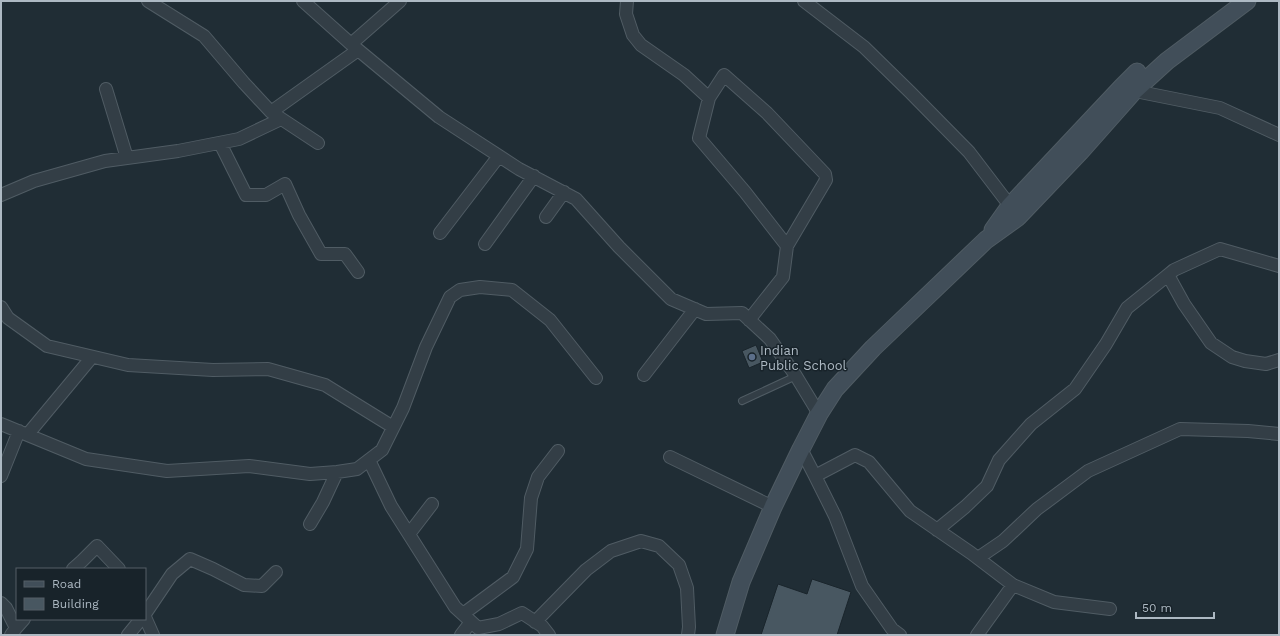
<svg xmlns="http://www.w3.org/2000/svg" width="1280" height="636" font-family="'Work Sans',sans-serif">
	<rect width="100%" height="100%" fill="#202d35"/>
	<path fill="#485761" stroke="#1a252c" d="M756,345l7,17 -14,6 -7,-17z
		M812,579l39,13 -14,43h-76l17,-51 29,10z"/>
	<g fill="none" stroke-linecap="round" stroke-linejoin="round">
		<g stroke="#505c64" stroke-width="8">
			<path id="lane" d="M742,401l54,-25"/>
		</g>
		<g stroke="#505c64" stroke-width="14">
			<path id="street" d="M148,1l56,35 40,47 27,29 47,31
				M303,1l48,43 88,73 80,52 57,30 43,48 52,52 35,15 36,-1 28,26 26,37 23,38
				M627,1l-1,13 7,21 8,10 43,30 25,23
				M804,1l60,46 46,45 59,60 45,59
				M351,44l49,-43
				M106,89l21,69
				M1130,90l90,18 59,27
				M271,112l87,-62
				M220,143l26,52h20l19,-11 14,31 22,39h24l13,18
				M1,195l33,-14 71,-20 73,-10 61,-12 42,-20
				M546,217l18,-25
				M440,233l59,-77
				M485,244l49,-68
				M1168,275l16,29 27,39 21,14 13,4 21,3 13,-4
				M1,307l7,11 39,28 81,19 85,5 55,-1 57,16 68,42
				M749,320l34,-43 4,-31 -42,-54 -46,-54 10,-40 15,-23 43,38 58,61 1,6 -39,66
				M644,375l51,-66
				M1,424l85,35 81,12 82,-5 61,8 27,-2 20,-3 25,-19 21,-42 23,-61 24,-50 10,-7 20,-3 32,3 38,30 46,58
				M28,434l64,-77
				M801,449l14,27 40,-21 14,7 41,49 61,42 42,32 41,17 56,7
				M670,457l103,50
				M369,460l22,46 64,101 23,21 21,-4 23,-11 20,13 7,9
				M1,476l18,-45
				M815,476l20,40 27,70 30,43 8,6
				M310,524l13,-22 14,-30
				M937,530l28,-23 22,-21 12,-26 32,-36 44,-35 31,-45 21,-36 41,-33 6,-5 46,-21 59,17
				M409,534l23,-30
				M978,558l25,-17 34,-32 51,-38 92,-42 68,2 31,3
				M73,569l9,-8 15,-15 22,23
				M1,603l5,5 10,20 -5,7
				M145,614l27,-40 18,-15 23,10 31,16 18,1 14,-14
				M463,614l50,-37 14,-28 4,-51 7,-21 20,-26
				M145,617l8,18
				M535,622l51,-52 25,-19 30,-10 18,5 20,19 8,23 2,39 -1,8
				M16,628l8,-9
				M128,635l13,-16
				M461,635l10,-13
				M977,635l36,-50"/>
		</g>
		<g stroke="#505c64" stroke-width="19">
			<path id="secondary" d="M993,230l17,-24 111,-118 16,-16
				M725,635l16,-53 32,-75 28,-58 18,-35 16,-25 38,-41 113,-108 32,-23 62,-65 54,-61 33,-30 80,-60"/>
		</g>
		<use href="#lane" stroke="#333e46" stroke-width="6"/>
		<use href="#street" stroke="#333e46" stroke-width="12"/>
		<use href="#secondary" stroke="#414e59" stroke-width="17"/>
	</g>
	<circle fill="#5c6f8a" stroke="#18232a" stroke-width="1.5" cx="752" cy="357" r="4"/>
	<g text-anchor="middle" dominant-baseline="central" stroke-width="3" stroke-linejoin="round" paint-order="stroke">
		<g font-size="13" fill="#adb9c3" stroke="#18232a" text-anchor="start">
			<text x="760" y="350">Indian<tspan x="760" dy="15">Public School</tspan></text>
		</g>
	</g>
	<rect width="1280" height="636" fill="none" stroke="#adb9c3" stroke-width="4"/>
	<rect x="16" y="568" width="130" height="52" fill="#18232a" stroke="#545f67"/>
	<rect x="24" y="581" width="20" height="6" fill="#414e59" stroke="#545f67"/>
	<text x="52" y="588" font-size="12" fill="#adb9c3">Road</text>
	<rect x="24" y="598" width="20" height="12" fill="#485761" stroke="#545f67"/>
	<text x="52" y="608" font-size="12" fill="#adb9c3">Building</text>
	<path d="M1136 612v6h78v-6" fill="none" stroke="#adb9c3" stroke-width="2"/>
	<text x="1142" y="612" font-size="12" fill="#adb9c3" stroke="#18232a" stroke-width="3" paint-order="stroke">50 m</text>
</svg>
